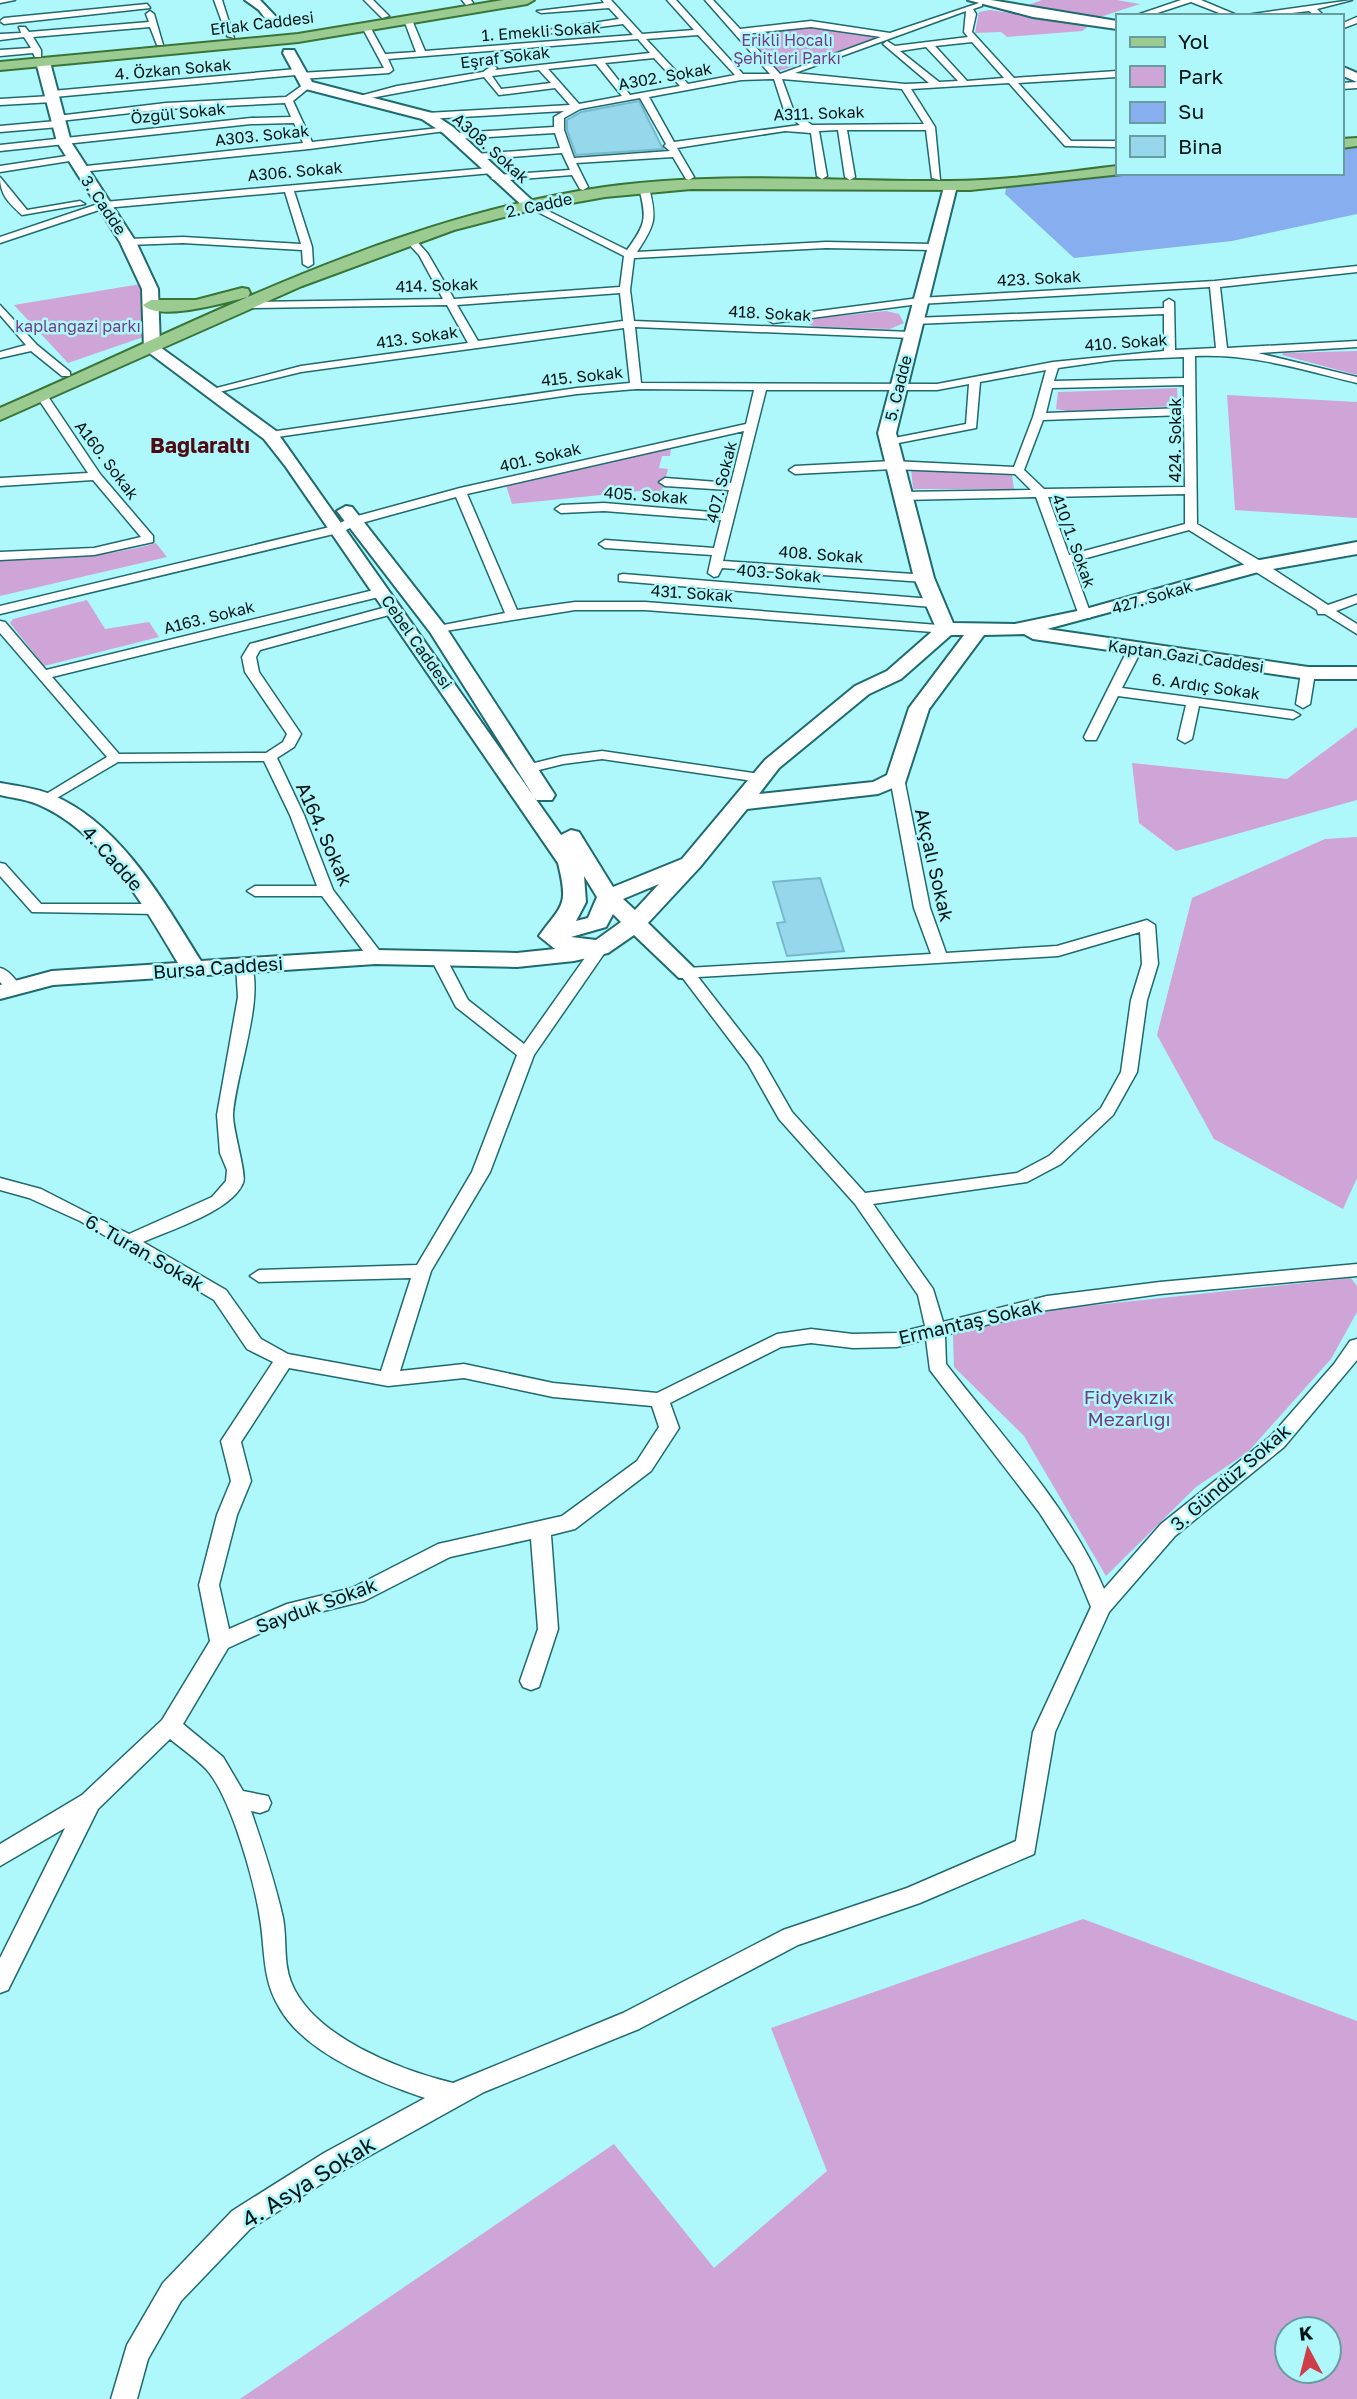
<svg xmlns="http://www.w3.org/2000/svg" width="1357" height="2399" font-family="'Golos Text',sans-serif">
	<rect width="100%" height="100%" fill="#aef7fb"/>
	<path fill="#cfa5d8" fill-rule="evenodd" d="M1042,0h75l23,4 -43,14 -77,-10z
		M990,10l100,15 -8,6 -75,6 -6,-5 -26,1 4,-21z
		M809,26l71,11 -101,34 -33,-37z
		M147,283l5,51 -84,29 -54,-58z
		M886,311l13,3 5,9 -14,6 -74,-2 -6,-2 -1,-6z
		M1357,351v24l-75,-20 1,-2z
		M1177,388l1,18 -111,5 -11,-2 2,-17z
		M1227,395l130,7v116l-122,-8z
		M665,448l6,1 -1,7h-8l-3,12 9,1 -6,24 -22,-2 -128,13 -6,-19z
		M911,469l101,6 2,14h-101z
		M156,543l11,14 -167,39v-36c52,-2 105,-2 156,-17z
		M87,600l18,29 44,-7 10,15 -115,29 -34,-43 3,-4z
		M1357,727v73l-181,51 -37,-28 -7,-60 155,16z
		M1357,837v341l-14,31 -129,-70 -57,-104 35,-137 133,-59z
		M1351,1278l6,8v26l-26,47 -83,93 -52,35 -90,89 -82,-140 -70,-69 -1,-32 105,-26z
		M1083,1919l274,102v378h-1117l374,-255 100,124 113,-97 -56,-143zM1287,2329h42v42h-42z"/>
	<path fill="#87aeef" d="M1357,141v73l-125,27 -158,17 -69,-64 2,-11 110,-13v3h224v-30z"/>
	<path fill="#96d7ec" stroke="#78b8cd" stroke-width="2" d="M639,101l24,48 -87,6 -9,-25v-10l14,-8z
		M820,878l24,73 -57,5 -10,-33 8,-1 -12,-40z"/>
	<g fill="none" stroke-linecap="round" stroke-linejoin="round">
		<g stroke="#1e6a6e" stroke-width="3">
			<path id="street" d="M0,0h15l-15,3z
				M214,0h8l12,38 -7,-2z
				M364,0h9l16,16 -7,2z
				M462,0h9l2,3 -7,2z
				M602,0h9l31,34 52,-4 -27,-30h9l67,74h27l-65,-74h8l27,29 71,-8 79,12 92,-31v4l-9,3 3,5 -4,18 42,46 103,-7v6l-99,6 53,58h46v6l-52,-1 -56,-63 -98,6 24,38 5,53 -8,-2 -6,-48h-79l8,47 -5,3 -5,-3 -7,-47 -19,1 8,45 -5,3 -5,-3 -6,-43 -26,-2 -108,17 17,29 -5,3 -3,-1 -13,-22 -97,6 12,24 -5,3 -3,-1 -8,-14 -76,6 -5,-3 5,-3 74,-5 -8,-17 -87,7 -5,-3 5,-3 85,-6 -5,-15 -100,6 -5,-3 5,-3 99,-6v-10l10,-6 -137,8 -5,-3 5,-3 143,-8 -15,-17 -56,7 -15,-18 -124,23 -4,-3 41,-11 86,-14 10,-7 4,3 -2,2 155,-17 -12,-14 -250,20 5,11 -4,3 -89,6 -4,-4 -242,22 4,2 -5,3 -53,3v-6l51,-3 -3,-2 4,-3 245,-22 3,4 84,-5 -22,-41 7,-2 16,29 31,-2 -12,-32 4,-3 4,3 13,31 208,-16 -10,-11 -78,10 -4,-3 78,-12 -10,-11 -68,5 -4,-2 67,-8zM966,11l-2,21 4,5 -73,9 -8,-5 -4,3 46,39 -24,1 -110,-11zM811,27l70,10 -101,37 -36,-40zM698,35l37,40 -47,9 -42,-45zM972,42l32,36 -37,3 -32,-35zM926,47l32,34 -19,1 -39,-31zM654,58l26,28 -50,9 -25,-32zM596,64l26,32 -43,8 -31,-35zM539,70l12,13 -50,6 -9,-13zM774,79l11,34 15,12 -126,17 -25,-45 92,-17zM782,79l120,10 22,35 -112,1 -18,-13zM640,98l26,46 -2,2 6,5 -96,7 -10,-28v-12l16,-9z
				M1181,0h20l38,16 113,-16 -35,9 7,7h-9l-6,-5 -43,5h-39l-36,-14 -43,14h-14z
				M147,4l3,4 -146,16 -4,-3 4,-3z
				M150,11l4,3 9,31h-6l-7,-18 -117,10 8,13v7h-6l-2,-4 -33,3v-6l31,-2 -7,-11 -24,3v-6l21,-1 -2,-6h6l4,5 120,-10 -3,-8z
				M1357,17v6l-16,6v-5z
				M307,82l3,5 -17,14 19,41 136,-15 5,3 -144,19 -229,23 -5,-3 2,-2 226,-24 -9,-20 -43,1 -251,27v-6l251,-27 40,-1 -6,-14 -119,6 -106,12 4,3 -5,3 -59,5v-6l56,-5 -4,-2 5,-3 109,-13 120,-6z
				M1357,82v6l-16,1v-6z
				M73,155l3,1v4l-76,12v-6z
				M489,168l5,3 -2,2 -198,18 18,56 1,17 -5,3 -5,-3 -1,-14 -119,-7 -55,2 -5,-3 5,-3 55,-2 118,7 -16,-52 -180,16 -105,35v-6l104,-35z
				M0,177l27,33 53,-9 5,3 -63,11c-13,-12 -22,-20 -22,-38z
				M644,185l5,3c8,31 6,37 -12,64l189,-10 107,2 5,3 -5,3 -107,-2 -192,10 -4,32 4,31 277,11 5,3 -5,3 -276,-11 6,56 296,1 116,-22 111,-11v-37l-250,10 -5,-3 5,-3 250,-10v-6l5,-3 5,3 1,48 41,-2 -6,-61 -291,17 -146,19 -5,-3 5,-3 146,-19 296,-17 142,-15v6l-137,15 7,61 130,-7v6l-99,6 99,24v6c-54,-13 -106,-30 -162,-27l2,168 67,39 64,42 29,-10v8l-21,8 21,13v10l-32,-20h-7l-1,-4 -128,-80 -117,32 19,53 -1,3h-10l-44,-121 -135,3 -6,-4 6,-4 130,-2 -16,-16 -122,-5 -98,5 -6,-4 6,-4 98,-5 121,6 19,-50 13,-47 -66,12 -4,46 -88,17 -4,-1v-4l82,-16 3,-40 -32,6h-171l-43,171 205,14v6l-4,1 -202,-14 -4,8 -4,1 -6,-4 4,-18 -107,-7 -6,-4 6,-4 109,8 7,-28 -117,-9 -43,2 -6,-4 6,-4 43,-2 119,10 6,-23 -64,-4 -6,-4 6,-4 66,5 13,-52 -277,63 50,116 58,-8h70l306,24v6l-5,1 -301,-23h-70l-142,23v-6l72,-14 -49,-116 -98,27 -16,8 -342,82v-8l334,-80 16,-8 110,-30 286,-64 8,-34 -118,-1 -59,5 -307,44 -6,-3 6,-3 307,-44 53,-5 -6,-55 -323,44 -90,22 -6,-3 96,-25 167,-23 -21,-38 -197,3 -5,-3 5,-3 193,-3 -24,-44 -15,-16 1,-2h8l15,17 26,45 166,-12 4,-31 -98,-50 8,-2 93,46c19,-26 20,-31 12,-62zM620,293l3,28 -145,20 -21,-36zM1184,357v21l-130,3 4,-13 56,-8zM1184,385v23l-138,5 6,-25zM1184,415l1,72 -141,2 -20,-19 19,-50zM1185,494v30l-116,31 -21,-58z
				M0,305l37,40 33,27v4h-8l-31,-25 -31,7v-6l26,-7 -26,-30z
				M43,394l4,1 53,79 53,62v6l-59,13 -94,5v-8l94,-4 47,-11 -48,-57 -93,6v-8l88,-5 -51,-76z
				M623,574l309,25 6,4 -6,4 -313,-26v-6z
				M382,588l5,1v6l-335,82 67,77 147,-1 17,-11 4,-8 -42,-62 -3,-15 8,-13 140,-38h10v6l-140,38 -4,7 3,15 42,62 -7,13 -17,11 27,57 29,75 49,64 2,3 -2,3h-12l-48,-64h-67l-8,-5 8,-5h62l-27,-71 -26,-54 -146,1 -68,40h-10l-2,-3 69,-42 -107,-124v-12l5,1 41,48z
				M1135,645l7,4 -20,39 171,23 7,4 -7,4 -94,-13 -7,33 -7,4 -7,-4 8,-34 -68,-9 -22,44h-10l-2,-3 44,-88z
				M1308,669l7,4 -5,31 -7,4 -7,-4 5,-31z
				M602,751l158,23 7,4 -7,4 -158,-23 -39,5 -36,9 -7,-4 2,-3 41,-10z
				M897,774l7,4 26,130 16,45 111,-7 90,-26 8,5 3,39 -11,36 -10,72 -24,43 -52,49 -34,18 -154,22 60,85 10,33 104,-26 113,-14 197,-18v12l-197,18 -113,16 -102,25 1,29c54,70 124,144 158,225l57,-65 109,-87 64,-73 16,-23 7,-2v21l-73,87 -109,89 -66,76 -54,120 -21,122 -114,49 -122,42 -159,84 -155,63 -142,79 -92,58 -69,72 -33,58 -11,40h-26l16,-54 36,-62 69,-72 92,-58 101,-55c-48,-16 -121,-45 -146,-91 -16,-27 -14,-52 -18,-82 -5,-39 -29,-126 -54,-155 -10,-11 -25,-21 -37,-31l-72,70 -90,181 -8,3v-35l65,-130 -65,38v-22l82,-49 80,-75 48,-79 -11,-56 18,-70 14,-34 -10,-40 52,-79 -26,-13 -33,-49 -134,-79 -51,-23 -29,-8v-12l41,11 88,45 83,-37 14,-16 1,-11 -7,-17 -3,-38 21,-118 -2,-32 8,-5 6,2c16,33 -15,114 -17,153 0,17 14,59 10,68 -11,28 -73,47 -100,59l83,48 35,49 27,15 93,17 30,-93 -152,4 -9,-6 9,-6 158,-5 55,-93 45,-117 -61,-48 -25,-48 8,-5 6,2 23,44 56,44 70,-99 6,-2 8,5 -74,107 -44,117 -59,99 -31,100 64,-7 89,19 104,10 120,-59 34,-5 42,5 44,-1 28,-7 -7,-31 -63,-91 -76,-85 -31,-55 -69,-91 8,-5 244,-14 -17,-46 -24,-130zM1140,932l2,32 -11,36 -10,72 -20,36 -52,48 -32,17 -152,20 -73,-81 -31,-54 -63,-81 360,-21zM926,1339l4,31 109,142 35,54 17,41 -58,125 -17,109 -109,47 -124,42 -160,83 -170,70c-53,-13 -140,-46 -162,-101 -8,-20 -4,-43 -8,-64 -8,-36 -20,-72 -32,-107l9,2 8,-3 3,-7 -3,-7 -25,-5 -20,-34 -40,-33 45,-76 63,-29 73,-18 86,-44 81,-18 7,90 -18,52 3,6 8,3 8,-3 19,-58 -7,-94 24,-6 76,-58 28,-43 -9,-25 111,-56 30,-4 42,5 44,-1zM289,1368l99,18 76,-8 89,19 99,9 7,21 -22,34 -75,55 -124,28 -86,44 -65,16 -58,25 -10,-44 18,-70 14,-34 -10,-39z
				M0,863l5,1 36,40h117l8,5 -8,5 -126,-2 -32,-36z
				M0,968c9,2 16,12 21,19l-2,3h-12l-7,-8z"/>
		</g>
		<g stroke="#1e6a6e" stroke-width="4">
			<path id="secondary" d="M245,0h15l18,19 -10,3 -9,-12z
				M968,0h23l126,21v8l-84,-12z
				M284,50h10l18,32 120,31 21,14 85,79 -2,3h-10l-83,-76 -21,-14 -120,-31 -19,-35z
				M38,59l12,3 21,80 65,100 22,47 2,58 116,84 285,404 10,-5 8,2 34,55 69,-28 83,-99 90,-74 32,-15 49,-43 -22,-50 -36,-145 67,-250h10l2,3 -61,247 38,145 19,45 62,1 67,-14 178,-50 97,-18v12l-95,17 -215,58 261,38h49v12h-49l-275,-40 -9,-5 -40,1 -55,74 -24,74 -27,11 -131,15 -47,58 -52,56 51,50 -4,5h-16l-45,-43 -26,18 -34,8 -57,6 -141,-3 -323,21 -53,14v-14l52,-14 126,-8c-34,-57 -76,-132 -141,-159 -12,-5 -25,-6 -37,-9v-12c17,3 36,5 52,12 68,28 112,107 149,166l175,-11 141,3 38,-4 -16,-13c23,-32 30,-29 19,-73l-272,-396 -22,-28 -120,-90 -2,-60 -22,-47 -63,-100 -21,-80zM951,635h13l-55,73 -22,67 -14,7 -114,12 20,-26 90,-74 32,-15zM584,876l13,21 -9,21 -12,3 10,-19zM659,884l-24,26 -12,-11zM613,914l8,8 -25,18 -25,-3 35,-10z
				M1341,66l16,7v9l-16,-7z
				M346,506l6,1 93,119 110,169 -3,5h-16l-106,-168 -93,-121z"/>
		</g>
		<g stroke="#397536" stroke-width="4">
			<path id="primary" d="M503,0h31l-7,4 -229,38 -298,28v-8l298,-28z
				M1357,138v8l-16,2v-9z
				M1117,166v7l5,1 -152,16 -279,-1 -86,8 -78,14 -73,19 -152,56 -302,134v-12c196,-85 391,-191 605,-221 114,-16 230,-5 344,-6 56,0 112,-8 168,-15z
				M242,288l6,1 2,4 -2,4c-22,5 -89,25 -105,8l8,-5h45z"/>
		</g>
		<use href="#street" fill="#fff" fill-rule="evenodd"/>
		<use href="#secondary" fill="#fff" fill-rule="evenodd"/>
		<use href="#primary" fill="#9bcb91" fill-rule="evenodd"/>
	</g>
	<g text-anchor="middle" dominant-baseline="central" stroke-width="5" stroke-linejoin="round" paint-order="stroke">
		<g font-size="16" fill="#001517" stroke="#aef7fb">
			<text transform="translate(262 23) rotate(-7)">Eflak Caddesi</text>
			<text transform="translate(541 31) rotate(-4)">1. Emekli Sokak</text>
			<text transform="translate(505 57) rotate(-7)">Eşraf Sokak</text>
			<text transform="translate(173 69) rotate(-5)">4. Özkan Sokak</text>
			<text transform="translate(665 76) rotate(-10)">A302. Sokak</text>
			<text transform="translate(178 113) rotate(-6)">Özgül Sokak</text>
			<text transform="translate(819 113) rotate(-2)">A311. Sokak</text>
			<text transform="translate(262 135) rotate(-6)">A303. Sokak</text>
			<text transform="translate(491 148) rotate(42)">A308. Sokak</text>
			<text transform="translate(295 171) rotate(-5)">A306. Sokak</text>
			<text transform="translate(104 205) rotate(56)">3. Cadde</text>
			<text transform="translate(539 205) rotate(-12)">2. Cadde</text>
			<text transform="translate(1039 278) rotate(-3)">423. Sokak</text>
			<text transform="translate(437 285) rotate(-2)">414. Sokak</text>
			<text transform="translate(770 313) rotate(3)">418. Sokak</text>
			<text transform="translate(417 337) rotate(-8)">413. Sokak</text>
			<text transform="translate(1126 342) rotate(-4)">410. Sokak</text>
			<text transform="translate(582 376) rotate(-6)">415. Sokak</text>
			<text transform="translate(898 388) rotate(-76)">5. Cadde</text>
			<text transform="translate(1175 440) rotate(-90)">424. Sokak</text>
			<text transform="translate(540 457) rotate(-13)">401. Sokak</text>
			<text transform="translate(107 460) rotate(53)">A160. Sokak</text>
			<text transform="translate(721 482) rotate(-76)">407. Sokak</text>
			<text transform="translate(646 495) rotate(4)">405. Sokak</text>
			<text transform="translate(1074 541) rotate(70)">410/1. Sokak</text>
			<text transform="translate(821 554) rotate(4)">408. Sokak</text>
			<text transform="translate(779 573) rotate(5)">403. Sokak</text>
			<text transform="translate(692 593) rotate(4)">431. Sokak</text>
			<text transform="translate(1152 597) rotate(-16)">427. Sokak</text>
			<text transform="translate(209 617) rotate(-14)">A163. Sokak</text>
			<text transform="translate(417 642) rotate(55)">Cebel Caddesi</text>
			<text transform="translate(1186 656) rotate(8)">Kaptan Gazi Caddesi</text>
			<text transform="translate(1206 686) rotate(8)">6. Ardıç Sokak</text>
		</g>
		<g font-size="16" fill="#773a84" stroke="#aef7fb">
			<text x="787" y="40">Erikli Hocalı<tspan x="787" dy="18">Şehitleri Parkı</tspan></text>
			<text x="78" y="326">kaplangazi parkı</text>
		</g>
		<g font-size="19" fill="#001517" stroke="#aef7fb">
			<text transform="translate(325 834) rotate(66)">A164. Sokak</text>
			<text transform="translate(113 858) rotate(48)">4. Cadde</text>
			<text transform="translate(935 865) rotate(77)">Akçalı Sokak</text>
			<text transform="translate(218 967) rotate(-4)">Bursa Caddesi</text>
			<text transform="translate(145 1252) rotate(30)">6. Turan Sokak</text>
			<text transform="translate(970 1321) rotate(-13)">Ermantaş Sokak</text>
			<text transform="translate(1230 1477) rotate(-41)">3. Gündüz Sokak</text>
			<text transform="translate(316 1605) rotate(-20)">Sayduk Sokak</text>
		</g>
		<g font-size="19" fill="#773a84" stroke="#aef7fb">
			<text x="1129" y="1396">Fidyekızık<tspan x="1129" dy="22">Mezarlığı</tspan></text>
		</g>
		<g font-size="21" font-weight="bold" fill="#500a13" stroke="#aef7fb">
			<text x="200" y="445">Bağlaraltı</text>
		</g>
		<g font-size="23" fill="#001517" stroke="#aef7fb">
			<text transform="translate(308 2181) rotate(-32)">4. Asya Sokak</text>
		</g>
	</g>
	<rect x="1116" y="14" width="228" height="161" fill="#aef7fb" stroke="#689da0" stroke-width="2"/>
	<rect x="1130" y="37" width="35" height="10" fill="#9bcb91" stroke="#689da0" stroke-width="2"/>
	<text x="1178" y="49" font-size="21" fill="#001517">Yol</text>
	<rect x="1130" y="66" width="35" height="21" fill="#cfa5d8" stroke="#689da0" stroke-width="2"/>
	<text x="1178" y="84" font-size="21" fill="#001517">Park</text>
	<rect x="1130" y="102" width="35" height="21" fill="#87aeef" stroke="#689da0" stroke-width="2"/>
	<text x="1178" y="119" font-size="21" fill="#001517">Su</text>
	<rect x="1130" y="136" width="35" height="21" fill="#96d7ec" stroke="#689da0" stroke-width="2"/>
	<text x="1178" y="154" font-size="21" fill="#001517">Bina</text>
	<g transform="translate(1308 2350) rotate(353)"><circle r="33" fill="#aef7fb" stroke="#689da0" stroke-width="2"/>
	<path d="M0-5L12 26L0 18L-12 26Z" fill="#ce3e4a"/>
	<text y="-10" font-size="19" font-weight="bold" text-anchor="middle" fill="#001517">K</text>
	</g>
</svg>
